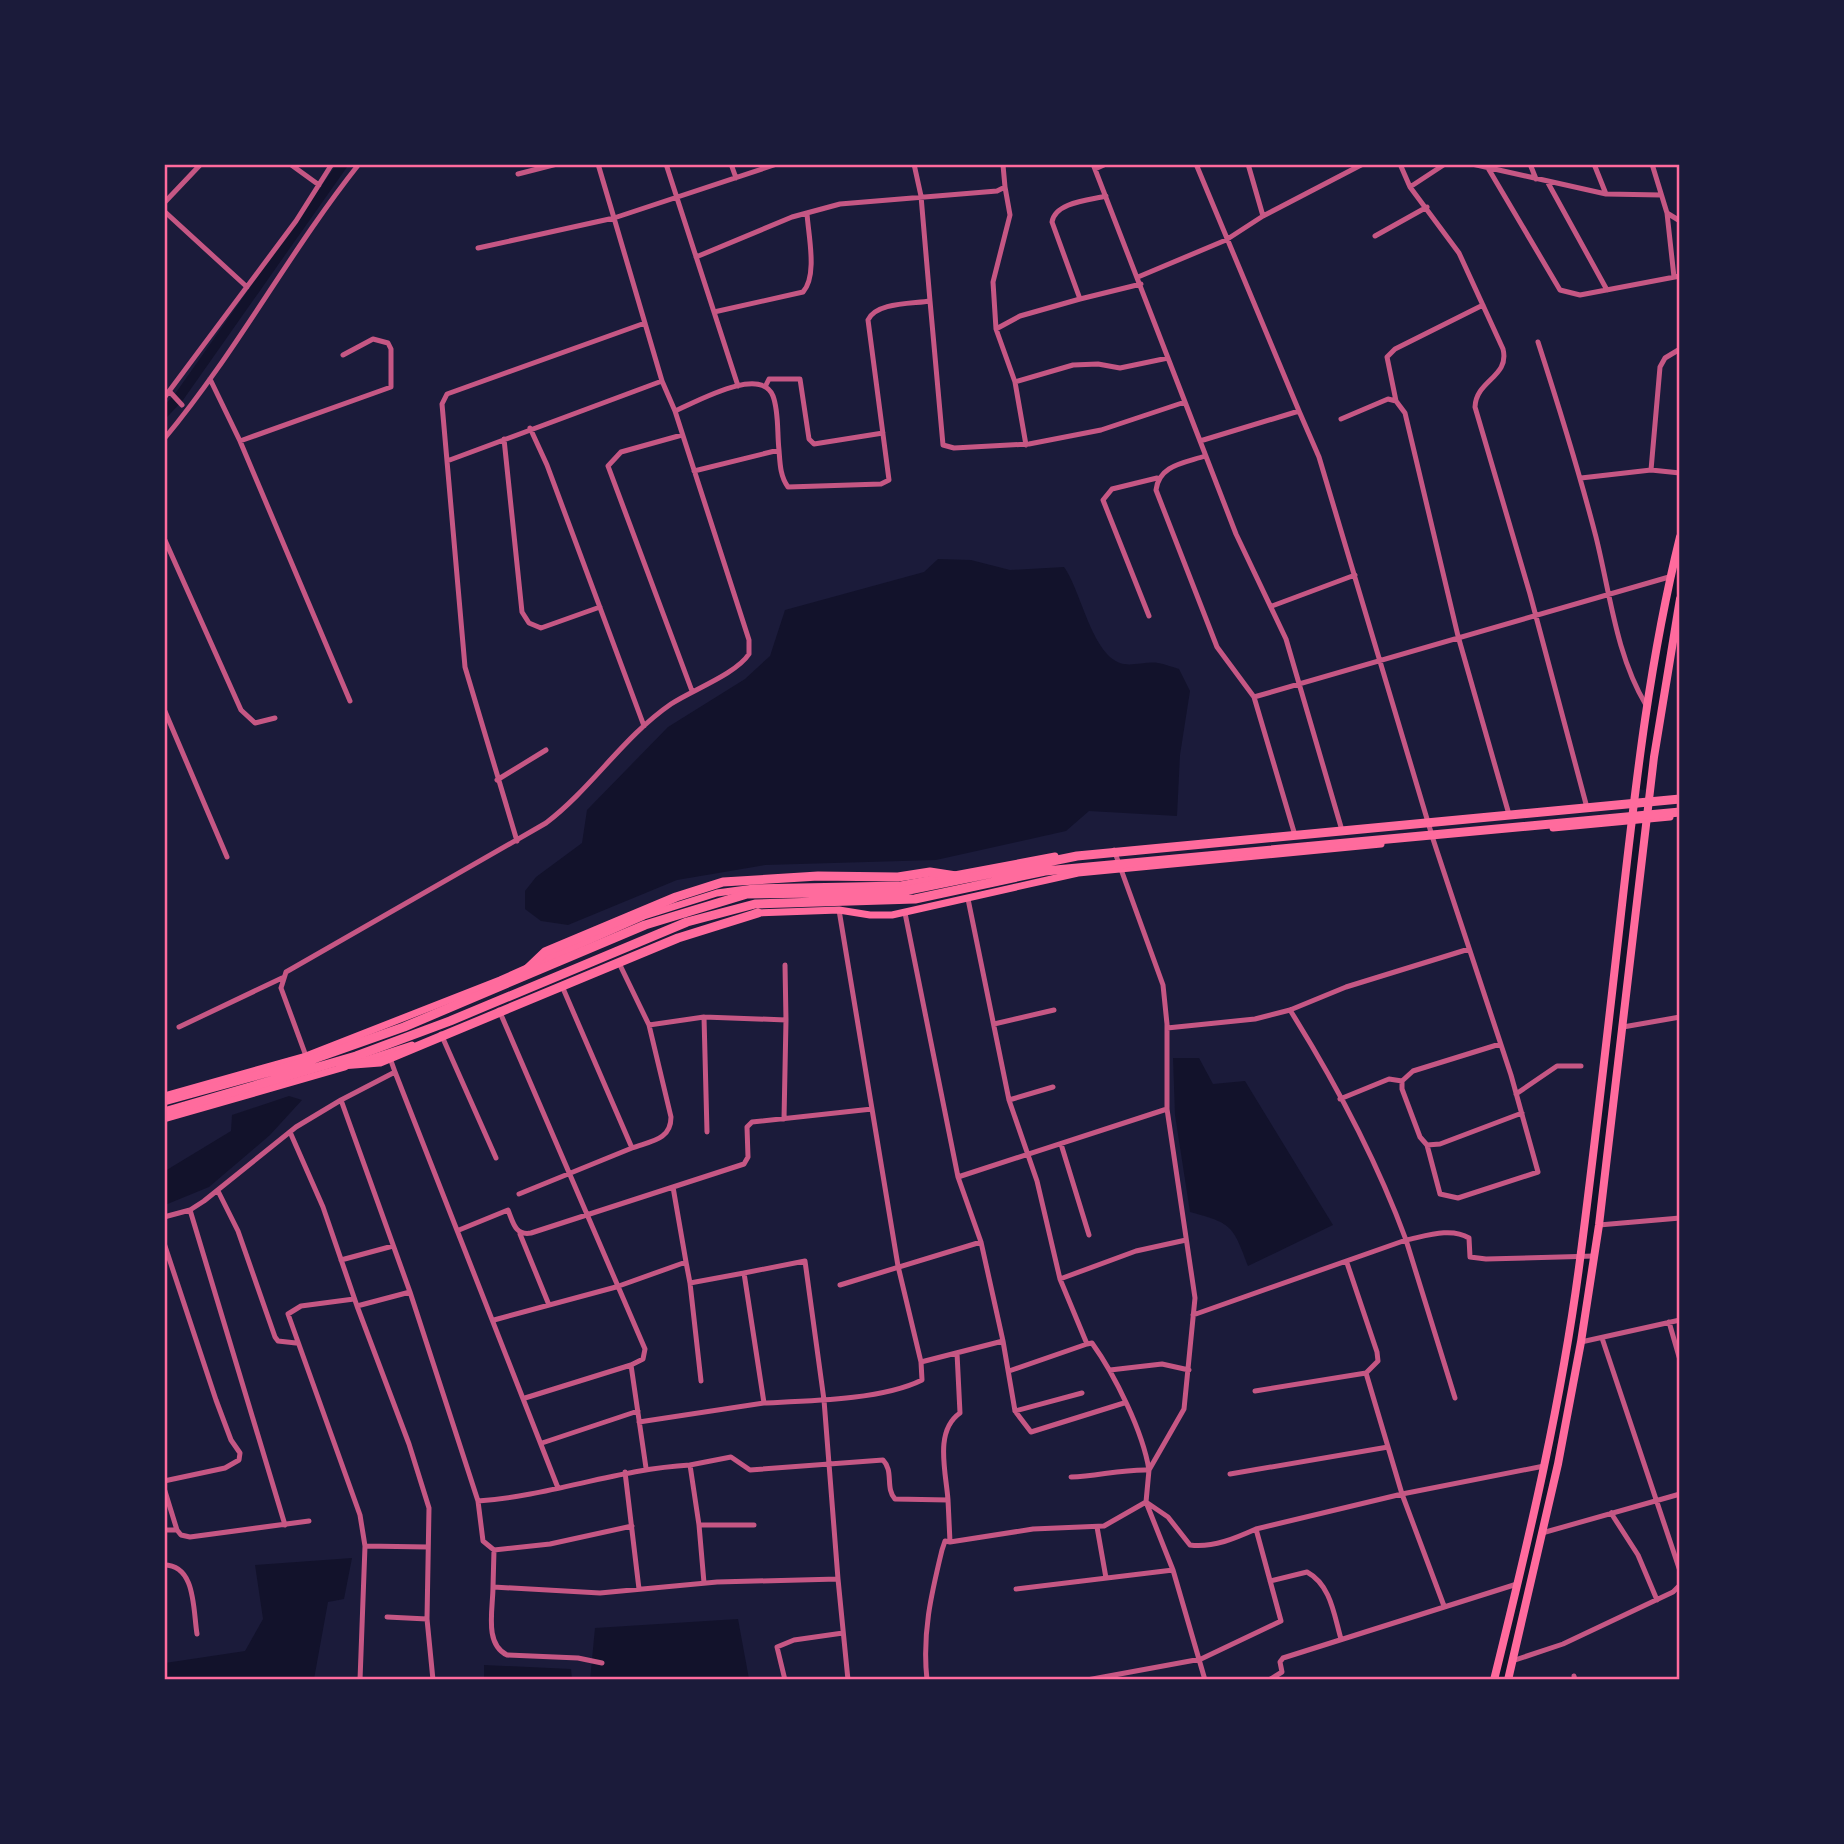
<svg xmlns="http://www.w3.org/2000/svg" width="1844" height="1844" font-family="Helvetica,sans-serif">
	<rect width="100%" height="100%" fill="#1b1b3a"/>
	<path fill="#12122b" d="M938,559l33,1 39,10 54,-3c17,23 27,85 56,96 11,4 26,-2 38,0 7,1 14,4 21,6l11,22 -10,64 -3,61 -88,-5 -23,20 -130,29 -171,5 -88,15 -109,45 -27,-4 -16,-12v-18l11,-14 46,-34 5,-33 81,-83 77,-48 25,-23 15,-46 139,-38z
		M1173,1058h26l14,26 32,-3 88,144 -85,41c-15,-41 -17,-43 -58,-54l-15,-97z
		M289,1096l13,4 -32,35 -61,52 -44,18v-34l66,-40 1,-16z
		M352,1558l-8,41 -16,3 -14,77h-149v-16l80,-12 18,-32 -8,-54z
		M738,1619l11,60 -159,1 5,-52z
		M484,1665l87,4 1,10h-88z"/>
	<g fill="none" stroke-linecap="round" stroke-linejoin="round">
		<path stroke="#12122b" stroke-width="10" d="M164,413l15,-16 164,-233
			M1643,785l25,-174 12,-49
			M1500,1680l42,-179 44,-240 50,-425 4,-8"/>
		<path stroke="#c65784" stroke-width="5" d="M290,164l29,21
			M666,164l72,222
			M731,164l5,14
			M914,164l7,32 9,105
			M1093,164l92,238
			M1196,164l103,247
			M1248,164l15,52
			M1400,164l10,23 49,66 44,96c7,28 -27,31 -28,58l55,187 56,210
			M1472,164l134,30 -12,-30
			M1530,164l6,15
			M1652,164l15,49 13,8
			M1488,168l72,122 20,5 100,-19
			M1095,169l11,-5
			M518,174l39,-10
			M1547,181l60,109
			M1410,187l35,-23
			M1606,194l55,1
			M164,203l37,-39
			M164,211l83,76
			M1667,213l7,64
			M1375,236l52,-29
			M478,248l136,-30 -16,-54
			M696,257l96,-40 48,-13 157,-13 8,-4 -2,-22 3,-1
			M1138,277l88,-37 37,-24 100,-52
			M1080,299l61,-15
			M714,312l89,-20c15,-17 5,-58 4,-79
			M996,329l-3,-47 17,-67 -5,-28
			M1538,342c21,65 41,129 58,195 14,56 20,118 50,168
			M210,379l30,62 110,260
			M662,381l-48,-163 163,-54
			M1015,382l58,-17 25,-1 22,4 48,-10
			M766,385l3,-6h31l9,60 5,5 69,-11
			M170,392l12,13
			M164,398l132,-177 36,-57
			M1396,401l-9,-44 8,-8 88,-44
			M1341,419l47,-20 8,2 9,12 53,223 50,175
			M530,428l17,37 97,261
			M682,435l-61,17 -13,14 84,225
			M164,439c72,-86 125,-187 195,-275
			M504,439l18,173 7,11 12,5 59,-21
			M240,441l151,-54v-38l-3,-6 -15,-4 -30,16
			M1200,441l99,-30 20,46 114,382 78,236 27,97 -80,26 -18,-4 -13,-49
			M1026,445l-11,-63 -19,-53 24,-13 60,-17 -28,-77c3,-20 38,-22 54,-26
			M1205,456c-21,7 -46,9 -49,34l61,157 37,50 415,-120
			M447,461l-5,-57 5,-10 198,-71
			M1651,470l9,-103 5,-9 15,-9
			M694,471l85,-21
			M1581,478l70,-8 29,3
			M164,538l77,172 14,13 20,-5
			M1272,606l83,-31
			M1149,616l-46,-116 9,-11 45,-11
			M1254,697l40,135
			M164,709l63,148
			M497,780l49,-30
			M517,841l-52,-174 -18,-206 215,-80 13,30
			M968,899l41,201 28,81 23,98 27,65 5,-1c23,32 51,89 57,127 -27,-1 -51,6 -78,7
			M905,913l53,264
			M619,963l30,62 22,92c0,23 -20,24 -39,31
			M785,965l1,55
			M499,1010l146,339 -2,10 -12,6 15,103
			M1290,1010c45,72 87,151 116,230 20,-4 45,-13 63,-2l1,19 16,2 109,-3
			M994,1024l60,-14
			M649,1025l55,-8
			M179,1027l103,-49
			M1623,1027l57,-10
			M1167,1028l88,-9 35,-9 56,-23 123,-38
			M441,1034l55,124
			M1500,1044l-87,27 -11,10v8l18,48 7,8 13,-1 82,-31
			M306,1056l-25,-68 5,-16 260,-149c46,-35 77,-86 125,-119 21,-14 65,-30 78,-50v-14l-74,-229c21,-9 86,-46 98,-15 6,16 4,37 6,54 1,13 1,26 9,37l93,-3 8,-4 -21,-160c8,-18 45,-16 62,-19l13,144 11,3 75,-4 72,-14 84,-28 51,132 50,105 55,188
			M395,1072l163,416
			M1516,1094l41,-28h24
			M1340,1099l49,-20 13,2
			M1009,1100l44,-13
			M290,1132l33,75 34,99 53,-14 -69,-192 54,-28 -5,-14
			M707,1132l-3,-115 82,3 -2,99
			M1061,1144l28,91
			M673,1187l13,75
			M218,1191l20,40 37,106 3,4 18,2
			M519,1194l113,-46 -70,-162
			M190,1210l95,315
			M164,1217l26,-7 14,-9 92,-74 45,-27
			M1599,1225l81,-7
			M459,1230l49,-20c5,12 7,26 23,23l213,-69 4,-7 -1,-30 5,-5 120,-13 -33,-199
			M520,1234l29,71
			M164,1243l52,157 15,40 9,13 -1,7 -14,8 -61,13
			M341,1260l52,-14
			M744,1273l61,-12 19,139 14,179
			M1060,1279l76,-28 50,-11
			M690,1283l11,98
			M840,1285l141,-43
			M410,1292l68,209 5,40 11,9 -1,37 107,6 117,-11 121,-3 10,101
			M354,1299l-53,7 -13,8 72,201 5,31 -5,134
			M357,1306l52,138 20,64 -2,111 6,61
			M1193,1315l213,-75 49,158
			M494,1320l122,-33 70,-25 4,21 54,-10 20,130 -125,19
			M1669,1322l11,38
			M1602,1338l78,233
			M1003,1341l12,70 67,-18
			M1581,1342l99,-22
			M921,1362l82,-21 -22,-99 -23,-65 209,-68v-85l-4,-39 -49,-135
			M1110,1370l52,-6 27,6
			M1009,1371l78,-27
			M1255,1391l111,-18
			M525,1398l106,-33
			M764,1403c45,-2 118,-3 158,-23l-1,-18 -23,-96 -26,-157
			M1015,1411l16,21 93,-29
			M542,1443l96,-32
			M690,1465l41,-8 19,13 133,-10c11,11 2,28 12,39l53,1 2,42 83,-13 71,-3 42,-24 3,-32 35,-61 11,-111 -28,-189
			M625,1472l14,117
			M1230,1474l158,-27
			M164,1488l13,42
			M948,1500c-2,-28 -14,-69 12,-87l-3,-60
			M478,1501c72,-5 140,-32 212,-36l9,60h55
			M1146,1502l22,15 22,28c23,3 46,-7 66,-16
			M1146,1502l27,68
			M1611,1513l27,42 19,45
			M699,1525l5,58
			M1097,1527l9,51
			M164,1530h13l4,5 9,2 119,-16
			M1542,1533l138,-39
			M365,1546l63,1
			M494,1550l56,-6 82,-18
			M164,1565c32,0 29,45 33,69
			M1270,1581l37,-9c24,13 27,43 34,67
			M493,1587c0,22 -9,57 14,68l71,3 24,5
			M1016,1589l157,-19 32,110
			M1444,1606l-42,-112 142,-28
			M387,1617l40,2
			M1512,1661l51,-17 110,-52 7,-7
			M1574,1676l1,4
			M785,1680l-8,-33 17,-7 49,-7
			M927,1680c-5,-46 4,-85 15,-130l3,-9 5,1
			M1087,1680l114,-21 80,-38 -25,-92 146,-35 -36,-121 12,-12 -1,-9 -30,-89
			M1269,1680l13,-8 -2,-10 3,-4 234,-74"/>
		<path stroke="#ff6b9d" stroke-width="7" d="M1553,828l117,-11
			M755,913l84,-3 31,5h22l186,-42 303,-29
			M363,1061l49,-16
			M164,1096l142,-40 194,-76 144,-64 73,-23 37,-5 147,-3 154,-29
			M164,1119l181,-52"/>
		<path stroke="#ff6b9d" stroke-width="8" d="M1494,1680c35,-141 69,-284 87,-428 15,-116 28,-232 41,-347 14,-124 28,-247 58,-368
			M1508,1680l50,-216 23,-122 18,-117 55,-468 26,-158"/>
		<path stroke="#ff6b9d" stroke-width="9" d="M523,973l22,-21 131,-55 47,-15 95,-6 80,1 32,-5 26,4
			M341,1065l39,-3 298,-124 80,-25
			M164,1101l141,-39 99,-35 241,-102 102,-31 152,-2 178,-36 603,-57
			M164,1112l192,-56 94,-35 237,-99 68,-18 160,-5 130,-28 635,-59"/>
	</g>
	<rect width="1844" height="1844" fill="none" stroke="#1b1b3a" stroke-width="332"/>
	<rect x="166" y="166" width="1512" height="1512" fill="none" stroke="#ff6b9d" stroke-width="2.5"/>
</svg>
